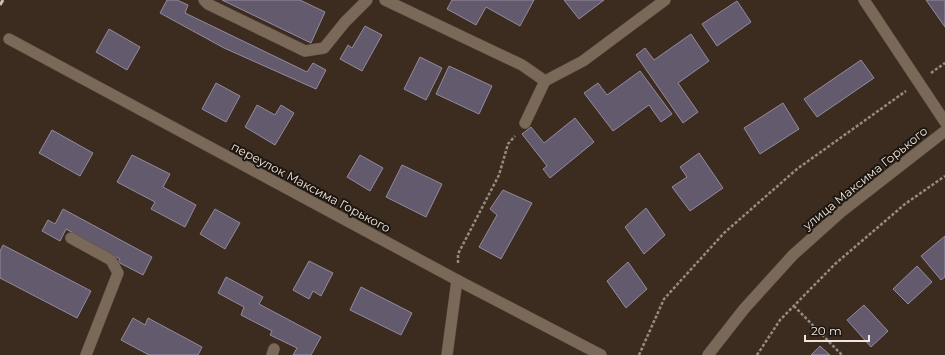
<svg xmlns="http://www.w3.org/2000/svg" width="945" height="355" font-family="Montserrat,sans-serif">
	<rect width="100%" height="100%" fill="#3b2c1f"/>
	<path fill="#645a6d" stroke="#948a9f" d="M167,0h10l11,5 -3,8 122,59 6,-9 13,7 -10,19 -92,-41 -64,-35z
		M222,0h78l25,12 -14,31z
		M452,0h82l-14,26 -34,-19 -10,18 -29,-16z
		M564,0h40l-25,19z
		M926,0h19v27z
		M737,1l14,21 -34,24 -15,-22z
		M365,26l17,9 -20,36 -22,-12 8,-14 4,3z
		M109,29l31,18 -13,23 -31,-18z
		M691,34l18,27 -31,22 20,29 -15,11 -47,-68 9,-7 9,12z
		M420,57l22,11 -16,32 -22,-11z
		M861,60l13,18 -57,39 -13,-18z
		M449,66l43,20 -13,28 -43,-20z
		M640,71l32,43 -11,8 -12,-17 -36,26 -29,-38 14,-10 9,12z
		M216,83l24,13 -14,26 -24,-13z
		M783,103l16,26 -39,25 -16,-26z
		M257,105l18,10 6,-10 13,8 -19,32 -30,-18z
		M575,118l19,24 -44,36 -7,-9 4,-3 -25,-32 9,-7 13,16z
		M52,130l41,23 -13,23 -41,-23z
		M699,153l24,35 -33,23 -18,-24 15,-10 -7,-10z
		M132,155l38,19 -7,13 33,18 -11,22 -34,-18 4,-7 -38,-20z
		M360,155l23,13 -13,23 -23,-14z
		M402,165l40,19 -16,33 -40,-20z
		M503,190l29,13 -31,56 -22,-12 18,-32 -7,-6z
		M646,208l19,27 -21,19 -19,-27z
		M63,209l89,48 -9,18 -25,-13 2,-3 -54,-30 -6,12 -18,-10 6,-11 7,4z
		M215,209l25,14 -15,26 -25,-15z
		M945,236v41l-4,3 -20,-24z
		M3,245l88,46 -14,27 -77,-40v-27z
		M309,261l24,12 -12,23 -8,-5 -4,8 -16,-9z
		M628,262l19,27 -21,19 -19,-27z
		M917,266l15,16 -24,22 -15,-15z
		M226,277l37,20 -4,7 62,33 -10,18h-18l4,-7 -27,-13 2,-4 -31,-16 3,-8 -26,-14z
		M361,287l51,26 -11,22 -51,-25z
		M864,305l24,26 -17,16 -24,-27z
		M133,318l12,7 3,-7 54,29 -4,8h-49l-28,-15z
		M820,346l10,9h-19z"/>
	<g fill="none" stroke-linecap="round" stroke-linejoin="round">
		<g stroke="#584b3f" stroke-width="12">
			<path id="service" d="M204,0l4,4 97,47 19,-3 21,-26 22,-22
				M71,238l40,22 7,13 -32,82
				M272,355l2,-6
				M447,355l10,-75"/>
		</g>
		<g stroke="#584b3f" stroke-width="12">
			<path id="minor" d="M385,0l137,65 23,16
				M864,0l81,122
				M9,39l448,241 144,75
				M525,123l20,-42 38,-20 82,-61"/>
		</g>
		<g stroke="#584b3f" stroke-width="12">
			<path id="tertiary" d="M708,355l36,-46 49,-54 48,-43 104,-81"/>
		</g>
		<path stroke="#978b80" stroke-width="2.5" stroke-dasharray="3 2" stroke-linecap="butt" d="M931,73l14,-10
			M458,263v-9l41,-79 9,-31 7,-8
			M794,306l48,49
			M639,355l25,-56 60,-66 73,-64 109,-78
			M757,355l23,-35 55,-56 70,-60 40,-28"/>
		<use href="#service" stroke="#7a6959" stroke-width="11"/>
		<use href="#minor" stroke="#7a6959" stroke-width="11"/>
		<use href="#tertiary" stroke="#7a6959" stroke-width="11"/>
		<path stroke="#c9beb4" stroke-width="3" stroke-dasharray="7 7" stroke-linecap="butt" d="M0,5l3,-5"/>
	</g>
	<g text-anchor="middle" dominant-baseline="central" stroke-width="4" stroke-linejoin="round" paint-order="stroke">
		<g font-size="12" fill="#f0e6dd" stroke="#1d1610">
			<text transform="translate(865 178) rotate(-39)">улица Максима Горького</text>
			<text transform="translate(311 187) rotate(28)">переулок Максима Горького</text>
		</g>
	</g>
	<path d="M805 335v6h64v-6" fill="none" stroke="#f0e6dd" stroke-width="2"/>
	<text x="811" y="335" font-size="12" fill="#f0e6dd" stroke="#1d1610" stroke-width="3" paint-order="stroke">20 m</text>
</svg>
